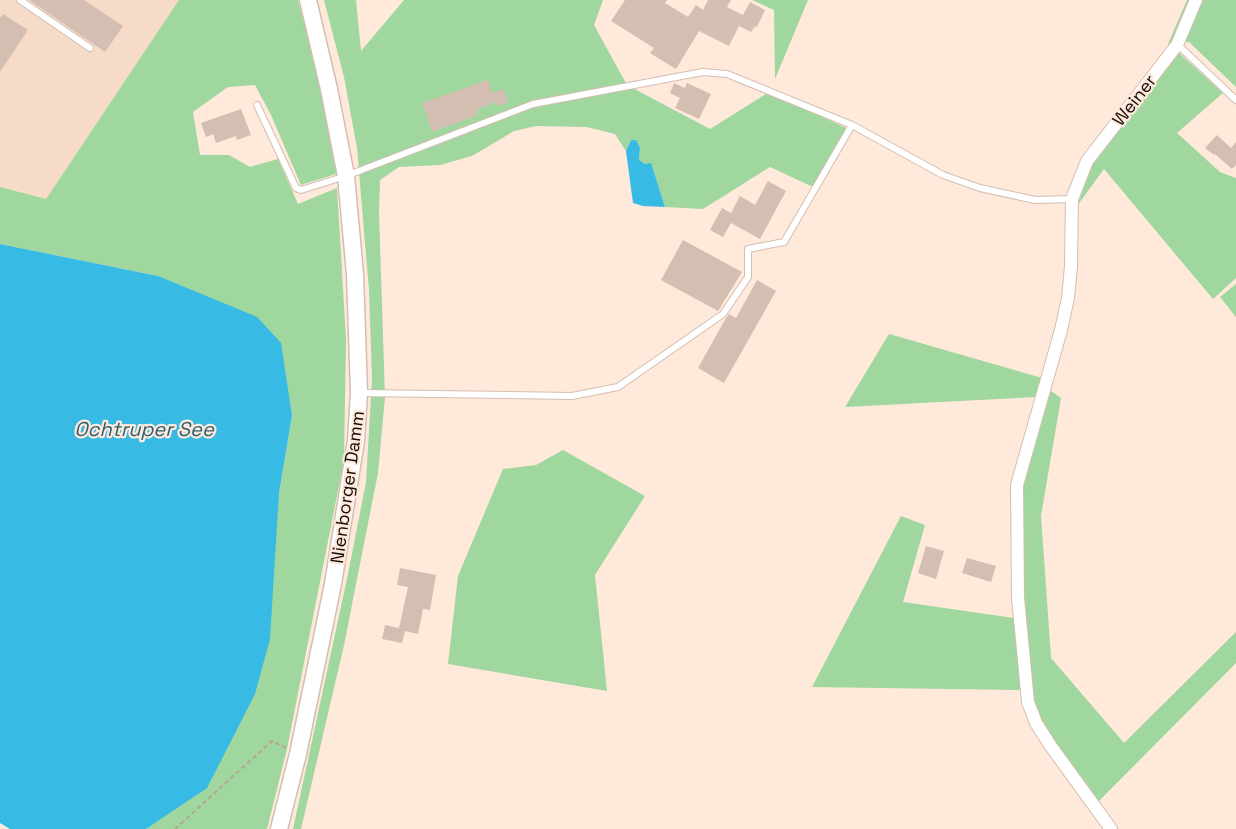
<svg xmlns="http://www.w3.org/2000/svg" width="1236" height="829" font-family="'Space Grotesk',sans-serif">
	<rect width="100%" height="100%" fill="#ffe9db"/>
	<path fill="#f7dbc9" d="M0,0h179l-133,199 -46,-12z"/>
	<path fill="#9fd79f" d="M179,0h119l37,138 1,36 -35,11 -30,-70 -16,-30 -27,2 -35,25 7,43h29l21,12 28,-8 20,45 39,-16 9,151 -2,121 -57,289 -20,80h-120l132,-336 13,-76 -134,-141 -158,-32v-57l46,12z
		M324,0h32l5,51 43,-51h199l-9,25 33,60 83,44 59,-37 77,36 -31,60 -45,-21 -67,42 -38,-2 -14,-43h-6l-6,-4 1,-12 -9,-8 -5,11 -11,-17 -28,-7 -51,-1 -22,5 -42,25 -32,9 -41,2 -19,13 -1,33 6,184 -7,76 -34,172 -43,184h-8l55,-255 18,-92 6,-103 -3,-89 -12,-142 -13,-71z
		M752,0h56l-33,79 -1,-69z
		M1187,0h49v87l-47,-45 -21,2z
		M1177,51l46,42 -46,40 43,39 16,6v100l-23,21 -109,-130 -27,37 16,-43z
		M1236,284v33l-16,-20z
		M889,334l153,44 -5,19 -192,10z
		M1051,391l10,7 -20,118 10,142 73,85 112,-111v31l-139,140 -45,-62 -21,-38 -9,-102 -1,-115z
		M563,450l82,46 -50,79 12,116 -159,-27 10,-88 45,-107 33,-4z
		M901,516l24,9 -22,77 111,16 9,72 -211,-3z"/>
	<path fill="#37bae4" d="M631,140h5l4,8 -1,12 6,4 6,-1 14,44 -22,-1 -10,-3 -7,-52z
		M0,244l158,32 99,41 24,26 11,73 -13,77 -9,146 -15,55 -48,94 -61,41h-136l-10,-6z"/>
	<path fill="#d4beb1" d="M29,0h55l39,26 -18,26z
		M625,0h42l-2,3 23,14 8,-12 7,5 5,-10h23l-4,7 16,8 7,-13 15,8 -8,17 -2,-1 -4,6 -12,-6 -10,20 -30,-15 -23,38 -26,-16 4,-5 -43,-27z
		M3,14l25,16 -28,42v-54z
		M488,80l4,13 12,-4 4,14 -11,3 -1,-4 -20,8 2,5 -46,17 -10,-29z
		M674,83l11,5 2,-5 24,11 -12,25 -24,-11 5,-10 -10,-5z
		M241,109l10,26 -14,5 -1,-4 -20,7 -3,-9 -7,3 -5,-14z
		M1217,135l14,13 5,-6v23l-4,4 -17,-15 -1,1 -9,-7z
		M768,181l18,10 -26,48 -29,-16 -8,14 -13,-7 12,-22 9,5 9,-17 15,9z
		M683,240l59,32 -24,39 -57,-31z
		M757,280l19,11 -52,92 -26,-15 28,-50 3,-4 7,4z
		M926,546l18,5 -8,28 -18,-6z
		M967,558l29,8 -5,16 -29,-9z
		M400,568l36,7 -6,35 -7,-1 -5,25 -13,-3 -3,12 -20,-4 3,-14 14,3 9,-41 -11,-2z"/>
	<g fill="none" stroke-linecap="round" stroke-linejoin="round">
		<g stroke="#d3beb1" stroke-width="8">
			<path id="service" d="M20,0l70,48
				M1178,45l58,55
				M257,105l39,83 5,2 45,-14 187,-72 170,-32 24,2 125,51 91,50 37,13 55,12 37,-1
				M360,393l212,3 46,-9 105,-73 25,-37v-28l36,-7 68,-117"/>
		</g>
		<g stroke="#d3beb1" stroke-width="14">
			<path id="minor" d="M1111,829l-61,-84 -14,-22 -8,-21 -10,-104 -1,-113 44,-155 7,-32 3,-32 1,-67 15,-38 90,-116 19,-45"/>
		</g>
		<g stroke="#d3beb1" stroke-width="19">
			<path id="secondary" d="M279,829l19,-75 35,-170 23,-143 3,-48 -4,-119 -9,-98 -17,-87 -21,-89"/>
		</g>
		<path stroke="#b6a499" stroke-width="2" stroke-dasharray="4.5 3" stroke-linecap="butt" d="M175,829l97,-88 14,7"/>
		<use href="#service" stroke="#fff" stroke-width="6"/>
		<use href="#minor" stroke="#fff" stroke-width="12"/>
		<use href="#secondary" stroke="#fff" stroke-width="16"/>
	</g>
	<g text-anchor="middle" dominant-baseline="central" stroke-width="4.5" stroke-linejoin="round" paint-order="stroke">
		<g font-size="18" fill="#140d08" stroke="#ffe9db">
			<text transform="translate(1134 100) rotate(-52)">Weiner</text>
			<text transform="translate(347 487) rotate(-82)">Nienborger Damm</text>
		</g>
		<g font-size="20" font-style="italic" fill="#2c5f71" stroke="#ffe9db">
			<text x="144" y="429">Ochtruper See</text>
		</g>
	</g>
</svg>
